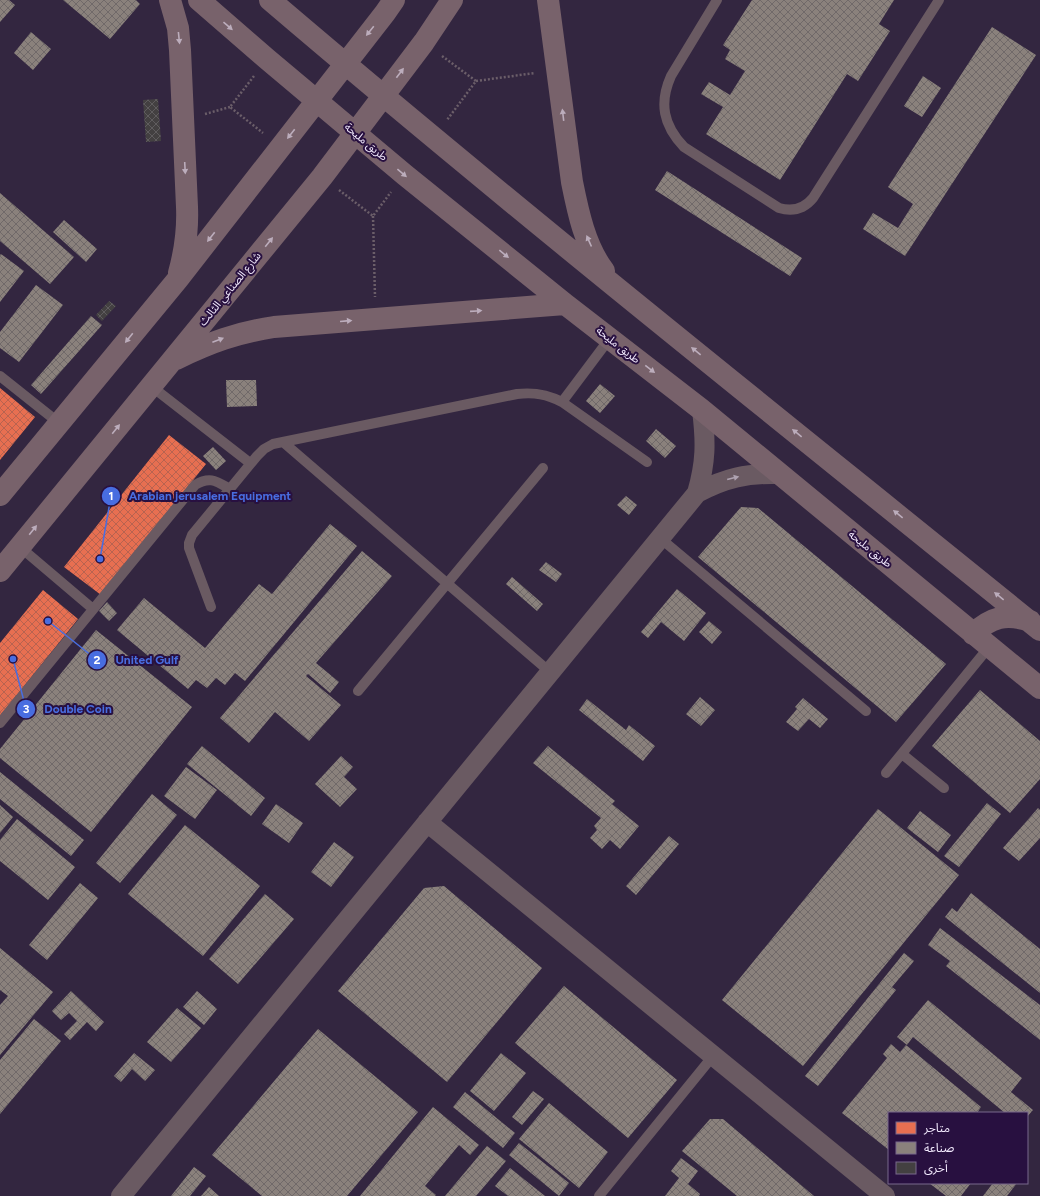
<svg xmlns="http://www.w3.org/2000/svg" width="1040" height="1196" font-family="Figtree,'Noto Sans Arabic',sans-serif">
	<defs>
		<pattern id="shops-cross-hatch" width="8" height="8" patternUnits="userSpaceOnUse"><rect width="8" height="8" fill="#e76f51"/><path d="M0 0l8 8M0 8l8-8" fill="none" stroke="#b86350"/></pattern>
		<pattern id="industry-cross-hatch" width="8" height="8" patternUnits="userSpaceOnUse"><rect width="8" height="8" fill="#8a817c"/><path d="M0 0l8 8M0 8l8-8" fill="none" stroke="#706969"/></pattern>
		<pattern id="building-cross-hatch" width="8" height="8" patternUnits="userSpaceOnUse"><rect width="8" height="8" fill="#434041"/><path d="M0 0l8 8M0 8l8-8" fill="none" stroke="#5f5c5e"/></pattern>
	</defs>
	<rect width="100%" height="100%" fill="#332640"/>
	<path fill="url(#shops-cross-hatch)" d="M0,388l35,29 -35,43z
		M169,435l37,29 -105,131 -37,-28z
		M43,590l35,29 -78,97v-73z"/>
	<path fill="url(#industry-cross-hatch)" d="M0,0h9l6,5 -15,17z
		M63,0h73l4,4 -30,35z
		M752,0h142l-15,24 11,7 -32,50 -11,-7 -67,106 -74,-46 17,-27 -22,-13 8,-12 21,13 15,-24 -20,-12 5,-9 -7,-5z
		M992,27l44,28 -131,201 -42,-27 10,-16 25,15 15,-24 -25,-17z
		M31,32l20,17 -18,21 -19,-17z
		M923,76l18,12 -19,29 -18,-11z
		M667,171l135,87 -12,18 -135,-86z
		M0,193l74,64 -24,27 -50,-43z
		M64,220l33,29 -11,13 -33,-30z
		M1,254l23,17 -24,31v-47z
		M36,285l27,20 -44,57 -19,-14v-16z
		M91,316l11,9 -61,69 -10,-9z
		M226,380h30l1,26 -30,1z
		M600,384l15,12 -15,17 -14,-12z
		M656,429l20,17 -11,12 -19,-17z
		M213,447l13,14 -10,9 -13,-14z
		M626,496l11,9 -8,10 -12,-10z
		M741,507l17,1 188,156 -50,58 -198,-165z
		M330,524l27,22 -112,135 -10,-8 -10,12 -9,-7 -9,10 -11,-8 -8,9 -71,-59 27,-32 61,50 54,-64 13,10z
		M362,551l30,25 -76,87 23,19 -9,11 -22,-19 -2,2 35,29 -32,36 -34,-29 -26,31 -29,-25z
		M546,562l16,12 -6,8 -17,-12z
		M512,577l31,27 -6,7 -31,-27z
		M677,589l29,24 -22,28 -23,-19 -13,16 -7,-6z
		M107,602l10,11 -8,8 -10,-10z
		M709,621l13,11 -10,12 -13,-12z
		M96,630l96,77 -101,125 -91,-74v-9z
		M980,690l60,51v38l-30,34 -78,-67z
		M700,697l15,13 -14,16 -15,-12z
		M803,698l25,21 -8,9 -11,-9 -11,12 -12,-9 11,-13 -2,-2z
		M587,699l39,31 3,-5 26,21 -12,15 -64,-51z
		M202,746l63,52 -14,18 -64,-52z
		M548,746l67,55 -3,3 27,22 -19,23 -10,-9 -8,9 -12,-11 7,-8 -3,-4 7,-8 -68,-55z
		M341,756l12,11 -9,10 13,12 -17,18 -25,-23z
		M186,767l31,23 -22,29 -31,-23z
		M0,772l84,68 -13,16 -71,-57z
		M152,794l25,21 -57,68 -24,-20z
		M987,803l14,11 -42,53 -15,-11z
		M276,804l27,19 -14,20 -27,-19z
		M0,805l13,12 -13,16z
		M1038,808l2,2v28l-21,23 -16,-13z
		M878,809l81,66 -156,191 -81,-66z
		M920,811l31,24 -13,17 -31,-24z
		M17,819l58,48 -27,33 -48,-39v-21z
		M185,825l75,61 -57,70 -75,-62z
		M669,836l10,8 -43,51 -10,-9z
		M334,842l20,15 -23,30 -20,-15z
		M80,883l18,15 -51,62 -18,-15z
		M444,886l98,82 -95,114 -109,-91 86,-103z
		M971,893l69,56v44l-95,-76 7,-9 5,4z
		M265,894l29,25 -56,65 -29,-25z
		M940,928l100,77v35l-94,-74 4,-5 -22,-16z
		M0,948l53,44 -53,63v-50l8,-9 -8,-6z
		M904,953l10,8 -22,26 4,3 -78,96 -13,-10z
		M564,986l113,94 -49,58 -113,-95z
		M71,991l33,31 -8,9 -9,-9 -17,18 -6,-6 13,-13 -8,-8 -8,7 -9,-9z
		M197,991l20,18 -13,16 -21,-18z
		M928,1000l94,78 -11,14 22,18 -6,7v-4h-22l-92,-76 -6,8 -10,-8z
		M177,1008l24,20 -30,34 -24,-20z
		M34,1019l27,22 -61,73v-54z
		M318,1029l100,83 -71,84h-85l-50,-41z
		M891,1044l9,8 6,-7 75,62 -4,6h-88v37l-47,-37 45,-55 -4,-4z
		M134,1053l21,17 -10,11 -13,-12 -11,13 -7,-6z
		M501,1053l25,20 -32,38 -24,-20z
		M533,1091l11,8 -22,26 -10,-8z
		M465,1092l50,41 -12,15 -50,-41z
		M549,1103l59,49 -29,36 -60,-49z
		M433,1107l46,38 -9,10 -11,-10 -34,41 11,9 -1,1h-75z
		M710,1119h13l91,77h-77l-55,-45z
		M519,1143l50,40 -10,13 -50,-41z
		M487,1146l19,15 -30,35h-31z
		M681,1158l17,13 -10,13 12,10 -1,2h-34l14,-18 -8,-7z
		M194,1167l12,9 -16,20h-19z
		M510,1168l35,28h-37l-13,-10z
		M929,1183h42l-10,13h-15z
		M993,1183h24l-10,13h-24z
		M209,1187l10,9h-18z"/>
	<path fill="url(#building-cross-hatch)" d="M158,99l3,42 -15,1 -3,-42z
		M109,301l7,5 -14,15 -6,-6z"/>
	<g fill="none" stroke-linecap="round" stroke-linejoin="round">
		<path stroke="#6b5e69" stroke-width="2.5" stroke-dasharray="2 2" stroke-linecap="butt" d="M442,56l34,25 -29,39
			M254,76l-24,31 33,26
			M476,81l59,-8
			M205,114l25,-7
			M339,190l34,26 18,-24
			M373,216l2,81"/>
		<path stroke="#6a5a62" stroke-width="10" d="M717,0l-46,76c-12,27 -8,49 13,71l95,61c14,4 25,1 34,-10l126,-198
			M0,376l59,47
			M151,386l99,77
			M562,402l48,-64
			M283,442l267,230
			M660,538l206,173
			M20,547l73,62
			M211,607l-22,-59v-5l3,-8 65,-79 7,-7 9,-5 244,-50c17,-2 30,0 45,8l85,60
			M358,691l185,-223
			M0,723l195,-238c15,-9 21,-4 35,4
			M902,754l42,34
			M886,773l103,-126
			M599,1196l114,-140"/>
		<path stroke="#6a5a62" stroke-width="20" d="M697,493c28,-15 50,-20 82,-19
			M427,822l458,374
			M121,1196l576,-703c9,-31 9,-51 5,-83"/>
		<path stroke="#78626b" stroke-width="22" d="M170,0l8,28 2,22 7,157c1,23 -2,44 -8,66
			M199,0l68,59 138,116 160,129 137,106 338,278
			M270,0c252,215 512,421 770,630
			M548,0l24,182c6,30 13,64 32,89
			M176,359c35,-17 60,-26 98,-32l291,-23
			M0,495l178,-216 207,-266 9,-13
			M0,571l322,-394 102,-135 28,-42
			M973,634c18,-17 33,-21 57,-13"/>
	</g>
	<defs><path id="oneway-solid" d="M-6-.8H1V-3.2L6.5 0L1 3.2V.8H-6Z"/></defs>
	<g fill="#bcadbc">
		<use href="#oneway-solid" transform="translate(228 26) rotate(41)"/>
		<use href="#oneway-solid" transform="translate(370 31) rotate(129)"/>
		<use href="#oneway-solid" transform="translate(179 38) rotate(84)"/>
		<use href="#oneway-solid" transform="translate(400 73) rotate(-53)"/>
		<use href="#oneway-solid" transform="translate(563 115) rotate(-97)"/>
		<use href="#oneway-solid" transform="translate(291 134) rotate(128)"/>
		<use href="#oneway-solid" transform="translate(185 168) rotate(87)"/>
		<use href="#oneway-solid" transform="translate(402 173) rotate(40)"/>
		<use href="#oneway-solid" transform="translate(211 237) rotate(128)"/>
		<use href="#oneway-solid" transform="translate(589 241) rotate(-114)"/>
		<use href="#oneway-solid" transform="translate(269 242) rotate(-51)"/>
		<use href="#oneway-solid" transform="translate(504 254) rotate(39)"/>
		<use href="#oneway-solid" transform="translate(476 311) rotate(-4)"/>
		<use href="#oneway-solid" transform="translate(346 321) rotate(-5)"/>
		<use href="#oneway-solid" transform="translate(129 338) rotate(129)"/>
		<use href="#oneway-solid" transform="translate(218 340) rotate(-21)"/>
		<use href="#oneway-solid" transform="translate(696 351) rotate(-141)"/>
		<use href="#oneway-solid" transform="translate(650 369) rotate(38)"/>
		<use href="#oneway-solid" transform="translate(116 429) rotate(-51)"/>
		<use href="#oneway-solid" transform="translate(797 433) rotate(-141)"/>
		<use href="#oneway-solid" transform="translate(898 514) rotate(-141)"/>
		<use href="#oneway-solid" transform="translate(33 530) rotate(-51)"/>
		<use href="#oneway-solid" transform="translate(999 596) rotate(-141)"/>
	</g>
	<use fill="#aea2b0" href="#oneway-solid" transform="translate(733 478) rotate(-14)"/>
	<g text-anchor="middle" dominant-baseline="central" stroke-width="4" stroke-linejoin="round" paint-order="stroke">
		<g font-size="11" fill="#f3ebfe" stroke="#281040">
			<text transform="translate(366 142) rotate(40)">طريق مليحة</text>
			<text transform="translate(230 289) rotate(-51)">شارع الصناعي الثالث</text>
			<text transform="translate(618 345) rotate(38)">طريق مليحة</text>
			<text transform="translate(870 549) rotate(39)">طريق مليحة</text>
		</g>
	</g>
	<path fill="none" stroke="#486de0" stroke-width="1.5" d="M100 559L111 496M48 621L97 660M13 659L26 709"/>
	<g fill="#486de0" stroke="#281040" stroke-width="1.5">
		<circle cx="100" cy="559" r="4"/>
		<circle cx="48" cy="621" r="4"/>
		<circle cx="13" cy="659" r="4"/>
		<circle cx="111" cy="496" r="10"/>
		<circle cx="97" cy="660" r="10"/>
		<circle cx="26" cy="709" r="10"/>
	</g>
	<g font-size="12" text-anchor="middle" font-weight="bold" fill="#fff">
		<text x="111" y="500">1</text>
		<text x="97" y="664">2</text>
		<text x="26" y="713">3</text>
	</g>
	<g font-size="12" text-anchor="middle" font-weight="bold" fill="#486de0" stroke="#281040" stroke-width="4" stroke-linejoin="round" paint-order="stroke">
		<text x="210" y="500">Arabian jerusalem Equipment</text>
		<text x="147" y="664">United Gulf</text>
		<text x="78" y="713">Double Coin</text>
	</g>
	<rect x="888" y="1112" width="140" height="72" fill="#281040" stroke="#79688c"/>
	<rect x="896" y="1122" width="20" height="12" fill="#e76f51" stroke="#79688c"/>
	<text x="924" y="1132" font-size="12" fill="#f3ebfe">متاجر</text>
	<rect x="896" y="1142" width="20" height="12" fill="#8a817c" stroke="#79688c"/>
	<text x="924" y="1152" font-size="12" fill="#f3ebfe">صناعة</text>
	<rect x="896" y="1162" width="20" height="12" fill="#434041" stroke="#79688c"/>
	<text x="924" y="1172" font-size="12" fill="#f3ebfe">أخرى</text>
</svg>
